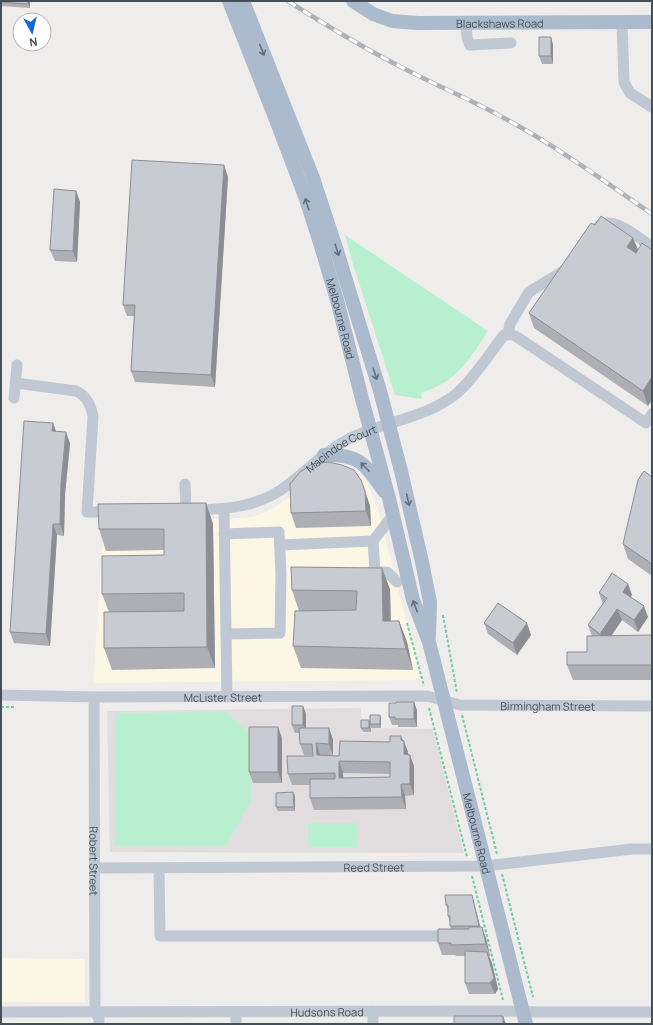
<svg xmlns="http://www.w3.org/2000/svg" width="653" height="1025" font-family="Manrope,sans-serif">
	<rect width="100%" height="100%" fill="#efecec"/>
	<path fill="#fcf6e4" d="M353,470l7,4 6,7 12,28 43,171 -328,3 11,-160 135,-5 13,-1 12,-4 11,-6 15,-10 16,-14z
		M1,958l84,1v43h-84z
		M1,1022h87v2h-87z"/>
	<path fill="#e1ddde" d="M361,708l1,25 9,-1v-4l62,1 31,124 -354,-1 -3,-141z"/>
	<path fill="#b8f0cf" d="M345,235l143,96c-20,30 -30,50 -67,62l1,6 -27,-4 -44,-137z
		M226,712l24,22 1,67 -25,45h-111v-133z
		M308,823h49v24h-49z"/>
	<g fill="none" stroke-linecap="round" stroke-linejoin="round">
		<path stroke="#6fcea3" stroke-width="2" stroke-dasharray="3 2" stroke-linecap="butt" d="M443,615l14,78
			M407,623l17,63
			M1,707h13
			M429,708l38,149
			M462,715l35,139
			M502,874l31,123
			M472,876l31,124"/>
		<g stroke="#bfc8d3" stroke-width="11">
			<path d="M622,22l2,60 6,11 22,14"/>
			<path d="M466,23l1,15 3,7 41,-2"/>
			<path d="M599,226c14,-11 40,12 53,21"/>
			<path d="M508,334l2,-10 19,-32 36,-22"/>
			<path d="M16,383l60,8c11,5 15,14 17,26l-6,95h26"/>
			<path d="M14,398l3,-33"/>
			<path d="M185,484l1,26"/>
			<path d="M224,509l3,188"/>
			<path id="s1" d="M194,510c36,-1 66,-3 95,-26 22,-17 41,-37 66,-48 33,-15 72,-19 101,-42 17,-14 34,-41 48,-59h9l7,4 126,84 6,-9"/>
			<path d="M224,534l55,-2 2,42 -1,59 -54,1"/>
			<path d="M373,541l2,31"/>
			<path d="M280,545l93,-4 20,-26"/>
			<path d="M370,572h17l10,10"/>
			<path id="s2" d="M1,695l93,2 333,-1 33,9 192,1"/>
			<path id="s3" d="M94,697l1,315 4,6v6"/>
			<path id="s4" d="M95,868l390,-2 147,-17h20"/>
			<path d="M159,868l1,68h292"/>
			<path d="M373,1011v13"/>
			<path id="s5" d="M1,1012l505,-1 31,1h115"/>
			<path d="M236,1024v-12"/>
		</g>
		<g stroke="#abbbcd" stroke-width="14">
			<path id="s6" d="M229,1l49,124 28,74 15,47 16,54 25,99 27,99 24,102 16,42 97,382"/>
			<path d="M243,1l70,177 24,73 43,140 21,80 21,91 8,40 -1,34"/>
			<path id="s7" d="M353,1l20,13 19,7 26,2 234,-1"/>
			<path d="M324,455c36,-1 40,8 60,36"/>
		</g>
		<g stroke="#aeb2b7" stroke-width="4.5">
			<path id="rail" d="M288,1c39,25 79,49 121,70 31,16 64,30 95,47 52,28 100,63 148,96"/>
		</g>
		<use href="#rail" stroke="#fff" stroke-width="3" stroke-dasharray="9" stroke-linecap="butt"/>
	</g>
	<path fill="#adafb5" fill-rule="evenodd" d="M1,1h29v7l-29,-2z
		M551,37l2,8v19h-11l-3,-8z
		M228,177l-13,210 -80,-5 -4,-11 3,-55h-7l-4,-11z
		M76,191l4,11 -3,60 -22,-1 -5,-11z
		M595,225l38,13 5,12 10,156 -114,-78 -5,-15z
		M53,423l3,9h10l4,12 -5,50 -1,42 -7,-1 -7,111 -36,-3 -4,-11z
		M652,477v99l-24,-17 -5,-15z
		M366,494l4,12 1,20 -75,2 -5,-15z
		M206,503l7,21 2,144 -103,2 -8,-22 5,-36 -7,-18 62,-39v-5l-58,1 -7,-22z
		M628,584l4,11 -1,2 17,20 -10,15 -16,-12 -11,16 41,-1v45h-79l-6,-15 20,-13 5,-16 -4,-11 15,-21 -4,-11z
		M390,589l1,32h8l8,21 6,28 -112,-2 -8,-22 6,-35 -7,-21z
		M484,623l47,12 -14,20 -29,-21z
		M303,706l3,8v14h23l4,12v15h-13l19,1 51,-14 11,-6 7,16v3l6,11v29l-9,1 1,13 -92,1 -4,-12v-13h-18l-4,-11 25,-18v-1h-9l-4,-11v-11h-5l-3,-8zM343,773l47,1v3l-47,1z
		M417,710v17h-19v-2h-6l-3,-8z
		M381,719v9h-10l-1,-3 1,7h-8l-2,-4 8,-8 1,3z
		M282,738v45h-29l-4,-11z
		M295,796v15h-17l-2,-4z
		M474,903l6,24 6,11 4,18h-1l3,7 6,26 -3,5h-26l-4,-11v-27h-9l-1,-1h-13l-4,-12 13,-14 -1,-3v-3l-2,-7v-5l-2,-6z"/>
	<path fill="#8d8e93" d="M28,1h2v7l-2,-4z
		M551,37l2,8v19l-2,-8z
		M224,165l4,12 -13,210 -4,-12z
		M76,191l4,11 -3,60 -4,-11z
		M633,238l6,14 -7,10 -5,-15z
		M652,377v23l-4,6 -5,-15z
		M53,423l4,11 -5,-3z
		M66,432l4,12 -5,50 -1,42 -4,-12 1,-41z
		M361,480l9,26 1,20 -5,-15z
		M206,503l7,21 2,144 -8,-21z
		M53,524l4,11 -7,111 -4,-12z
		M382,568l8,21 1,54 -8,-22z
		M628,584l4,11 -5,8 -4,-11z
		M644,606l4,11 -10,15 -4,-12z
		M617,609l5,11 -17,25 -5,-11z
		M399,621l8,21 6,28 -7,-21z
		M527,623l4,12 -14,20 -4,-12z
		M414,702l3,8v17l-3,-8z
		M303,706l3,8v19l-3,-8z
		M380,715l1,4v9l-1,-4z
		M369,720l1,4 1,8 -2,-4z
		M278,727l4,11v45l-4,-11z
		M329,728l4,12v15l-4,-11z
		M401,736l3,8v-3l4,11v14l-4,-12 -3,-14z
		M316,743l4,12 1,12 -4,-12z
		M410,755l4,11v29l-4,-11z
		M339,761l4,12 1,17 -5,-12z
		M401,784l4,12 1,13 -4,-12z
		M293,792l2,4v15l-1,-4z
		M472,895l2,8 8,30 -3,-7z
		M482,927l4,11 4,18 -4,-12z
		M487,952l5,11 6,26 -3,5 -5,-11z
		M503,1016l3,8h-3z"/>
	<path fill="#c9cbd2" stroke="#8d8e93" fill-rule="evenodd" d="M1,1h27v3l-27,-2z
		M539,37h12v19h-12z
		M132,160l92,5 -13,210 -80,-4 4,-66h-12z
		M54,189l22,2 -3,60 -23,-1z
		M601,216l32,22 -6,9 9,6 6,-10 10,7v127l-9,14 -114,-78 62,-90 4,2z
		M24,421l29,2 -1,8 14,1 -5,51 -1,41h-7l-7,110 -36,-2z
		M328,462l14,3 12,5 7,10 4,11 1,20 -75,2 -1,-29 10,-12 12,-8z
		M644,471l8,6v87l-29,-20 15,-64z
		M206,503l1,144 -103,1v-36l80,-1v-18l-82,1v-38l62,-1v-26h-65l-1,-25z
		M291,567l91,1 1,53h16l7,28 -113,-3 2,-35 61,-1 1,-19 -65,-1z
		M612,573l16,11 -5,8 21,14 -10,14 -17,-11 -17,25 -12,-9 19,-27 -8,-5z
		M498,603l29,20 -14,20 -29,-20z
		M652,635v30h-85v-13h20v-16z
		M396,702h18v17h-19v-2h-6v-14h7z
		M292,706h11v19h-11z
		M370,715h10v9h-10z
		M361,720h8v8h-8z
		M249,727h29v45h-29z
		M299,728h30v16l-13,-1 1,12 22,1 1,-15 50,1v-6h11v4l3,1v13l6,1v29h-9l1,13 -92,1v-19h25v-6l-47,1 -1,-18h26l-1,-12h-12zM339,761l51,1v15l-51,1z
		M293,792l1,15h-18v-14z
		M445,895h27l7,31h-29v-10h-2v-11h-2z
		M469,927h13l4,17 -35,1v-2h-13v-14h31z
		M465,951l22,1 7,26 -4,5h-25z
		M454,1016h49v8h-49z"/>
	<defs><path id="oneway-shaft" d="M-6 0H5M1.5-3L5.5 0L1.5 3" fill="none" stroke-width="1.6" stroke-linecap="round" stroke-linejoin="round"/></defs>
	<g stroke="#636f7c">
		<use href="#oneway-shaft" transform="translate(262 50) rotate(68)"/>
		<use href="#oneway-shaft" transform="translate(307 204) rotate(-108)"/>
		<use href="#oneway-shaft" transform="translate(337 250) rotate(72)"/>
		<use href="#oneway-shaft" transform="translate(375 374) rotate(73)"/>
		<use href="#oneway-shaft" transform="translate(365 467) rotate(-135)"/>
		<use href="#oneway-shaft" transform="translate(408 500) rotate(77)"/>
		<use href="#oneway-shaft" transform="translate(415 606) rotate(-111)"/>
	</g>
	<g text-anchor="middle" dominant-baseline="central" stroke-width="3" stroke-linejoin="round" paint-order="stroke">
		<g font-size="11" fill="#444f5a" stroke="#fff">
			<text stroke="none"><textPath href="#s7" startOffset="152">Blackshaws Road</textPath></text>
			<text stroke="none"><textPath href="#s6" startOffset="337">Melbourne Road</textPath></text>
			<text stroke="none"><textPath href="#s1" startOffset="164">Macindoe Court</textPath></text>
			<text stroke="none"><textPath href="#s2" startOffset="222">McLister Street</textPath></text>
			<text stroke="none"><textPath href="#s2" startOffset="548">Birmingham Street</textPath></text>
			<text stroke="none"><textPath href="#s6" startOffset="870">Melbourne Road</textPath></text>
			<text stroke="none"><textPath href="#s3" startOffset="164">Robert Street</textPath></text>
			<text stroke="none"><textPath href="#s4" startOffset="279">Reed Street</textPath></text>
			<text stroke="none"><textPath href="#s5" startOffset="326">Hudsons Road</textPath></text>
		</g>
	</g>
	<rect width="653" height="1025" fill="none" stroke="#444f5a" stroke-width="4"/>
	<g transform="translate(32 32) rotate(172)"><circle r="19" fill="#ffffff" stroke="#b4b9bd"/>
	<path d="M0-3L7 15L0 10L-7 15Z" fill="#1367e3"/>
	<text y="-6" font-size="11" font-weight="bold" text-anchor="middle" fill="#444f5a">N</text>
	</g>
</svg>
